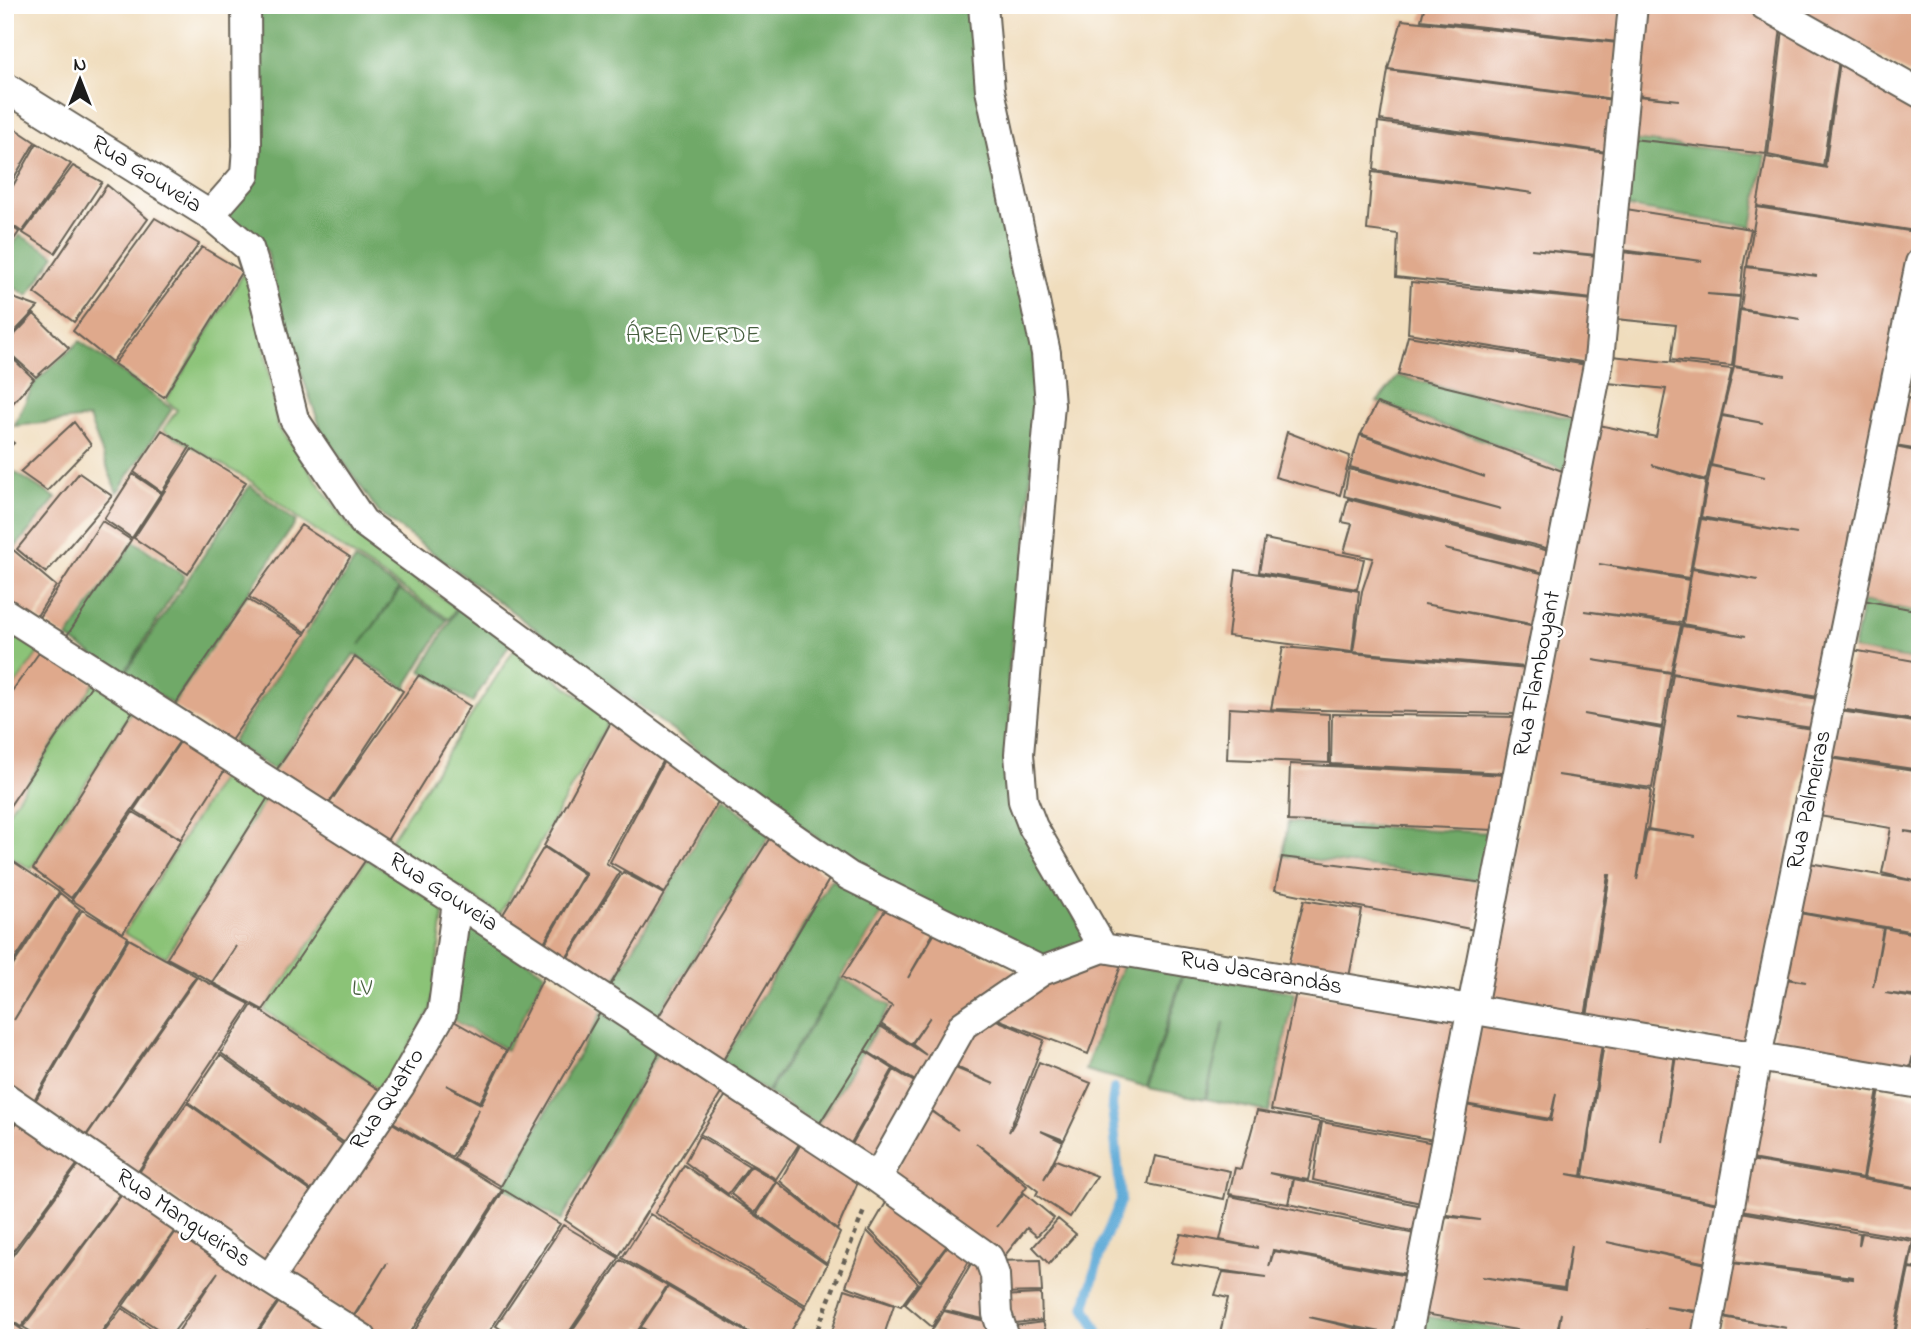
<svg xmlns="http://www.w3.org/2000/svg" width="1925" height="1343" font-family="'Indie Flower',sans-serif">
	<rect width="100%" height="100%" fill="#fff"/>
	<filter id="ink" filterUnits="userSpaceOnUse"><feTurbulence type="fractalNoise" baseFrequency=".0143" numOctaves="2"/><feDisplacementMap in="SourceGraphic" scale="14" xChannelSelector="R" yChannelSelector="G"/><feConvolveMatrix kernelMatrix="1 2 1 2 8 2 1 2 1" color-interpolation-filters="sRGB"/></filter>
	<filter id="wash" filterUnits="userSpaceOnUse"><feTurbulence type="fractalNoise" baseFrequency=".00686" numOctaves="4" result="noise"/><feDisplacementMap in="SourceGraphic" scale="28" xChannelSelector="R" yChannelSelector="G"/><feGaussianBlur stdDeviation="1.57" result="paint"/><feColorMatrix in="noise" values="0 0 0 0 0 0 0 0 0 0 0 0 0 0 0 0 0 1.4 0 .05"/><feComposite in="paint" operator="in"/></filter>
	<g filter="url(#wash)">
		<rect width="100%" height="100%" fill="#f0ddbd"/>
		<path fill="#8bc377" stroke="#54704a" stroke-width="2" d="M250,263l28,163 71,100 27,24 80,58 -7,11 -148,-98 -49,-39 -89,-52 14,-20 -11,-10z
			M5,626l36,23 -36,50z
			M515,648l95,71 -110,195 -111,-71z
			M94,683l39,26 -102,160 -26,-15v-37z
			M227,769l41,26 -102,162 -42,-24z
			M367,859l77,50 -13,100 -49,83 -118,-82z"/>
		<path fill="#70a968" stroke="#466242" stroke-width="2" d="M258,5h712l67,362 -10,172 -19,135 9,133 74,138 -54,13 -162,-77 -496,-368 -58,-84 -37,-104 -17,-74 -42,-36 35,-51z
			M1633,140l132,15 -13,72 -125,-20z
			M20,235l35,20 -27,41 -23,-14v-26z
			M80,341l92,68 -55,84 -28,-75 -75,8 20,-43z
			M1398,376l177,44 -10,50 -188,-68z
			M5,466l51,32 -42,51 -9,-8z
			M250,485l46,37 -123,183 -48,-31z
			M134,541l51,35 -62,98 -56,-36z
			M355,560l44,29 -39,56 40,-55 47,30 -42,68 -51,-34 -80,116 -43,-27z
			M1863,601l57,11v49l-67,-11z
			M458,607l52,37 -38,59 -51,-32z
			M722,797l48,38 -114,183 -46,-30z
			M1288,822l207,11 -10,48 -202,-25z
			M831,879l55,29 -119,184 -45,-29z
			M467,922l78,51 -38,77 -54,-30z
			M1123,963l59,11 -35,113 -62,-17z
			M1184,974l111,18 -26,120 -63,-13 18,-77 -19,77 -57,-11z
			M842,978l48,28 -72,119 -50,-32z
			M602,1012l57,38 -98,171 -57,-34z
			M1425,1316l126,22h-131z"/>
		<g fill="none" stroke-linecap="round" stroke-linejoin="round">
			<path stroke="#5faad7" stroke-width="10" d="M1101,1338l-16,-31 18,-64 18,-43 -9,-95 2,-16"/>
		</g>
		<g id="blocks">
			<path fill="#dfa98c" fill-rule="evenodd" d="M1425,5h196l-3,37 -197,-22z
				M1645,5h96l40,22 -15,127 -133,-15 4,-43 42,4 -42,-5z
				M1789,5h131v74z
				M1402,20l216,23 -5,56 -225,-30z
				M1783,29l56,31 -16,106 -55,-11z
				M1840,61l80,45v101l-5,24 -158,-25 9,-49 61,11 -2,-1z
				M1388,70l225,30 -6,52 -227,-32z
				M5,122l30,20 -30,51z
				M1378,122l229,31 -10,102 -66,-6 66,7 -4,43 -197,-22 2,-43 -31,-4 5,-58 161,21 -159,-23z
				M37,143l34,21 -49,68 -17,-12v-20z
				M73,166l29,16 -47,71 -32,-20z
				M107,185l41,34 -74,103 -40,-29z
				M1757,207l158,25 -97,465 -146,-24 10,-47 64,10 -63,-12 9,-55 66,11 -66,-13 9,-48 96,15 -96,-17 10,-51 54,11 -54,-12 11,-49 41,7 -41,-8 12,-48 51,8 -51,-9 6,-56 60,9 -59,-10 5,-42 71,9 -70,-10z
				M1626,209l125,20 -8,38 -3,29 -33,-2 33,3 -8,69 -61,-6 5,-35 -60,-6 6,-67 80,9 -80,-11z
				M155,218l44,26 -87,118 -39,-31z
				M5,222l14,10 -14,20z
				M202,247l40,24 -78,126 -50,-33z
				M1411,282l182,18 -6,63 -179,-30z
				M5,295l33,12 -33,35z
				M34,314l35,34 -33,29 -31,-28v-4z
				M1408,336l179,29 -12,53 -177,-43z
				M5,351l29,28 -21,24 -8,-4z
				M1612,356l120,13 -26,111 -54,-15 54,17 -17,96 -90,-14 90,16 -7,43 -98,-12 97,14 -10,47 -78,-12 78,13 -9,54 -78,-13 78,15 -10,59 -94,-13 93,15 -14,90 10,-50 49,7 -48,-8 25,-155 145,25 -6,29 -75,-11 75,12 -65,315 -160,-27 23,-142h-2l-23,142 -99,-16 113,-576 57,12 10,-48 -58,-6z
				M1904,398l16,2v50l-25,-4z
				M1377,403l188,69 -15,77 -206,-53 5,-27 152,40 -151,-42 10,-32 125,42 -124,-43z
				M74,422l17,23 -44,46 -27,-19z
				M162,430l28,17 -28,45 -28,-20z
				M1287,432l63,24 -10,39 -65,-18z
				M5,436l9,7 -9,9z
				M1895,447l25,5v159l-57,-11z
				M192,449l54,33 -58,92 -54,-36z
				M79,473l33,23 -66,77 -29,-24z
				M133,474l28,19 -29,45 -28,-19z
				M1348,499l201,52 -4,22 -100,-24 100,25 -9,51 -112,-21 111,22 -9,41 -173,-15 9,-61 11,-33 -29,-6 8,-28 -10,-2z
				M102,521l29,19 -65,97 -28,-18z
				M301,525l49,32 -44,75 -57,-35z
				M1265,539l99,20 -7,30 -98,-17z
				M5,543l51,43 -21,33 -30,-19z
				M1236,570l123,21 -7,61 -124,-16z
				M247,599l58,35 -75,108 -56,-36z
				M1283,647l245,22 -10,45 -247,-5z
				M41,650l52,33 -88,130v-112z
				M1853,650l67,12v59l-80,-12z
				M355,657l48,34 -75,113 -53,-32z
				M419,675l51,31 -84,136 -57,-38z
				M1229,708l100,6v49l-102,-4z
				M134,709l47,30 -110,159 -38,-29z
				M1840,711l80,12v47l-89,-13z
				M1332,714l186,3 -12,56 -175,-9z
				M612,720l52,38 -58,105 14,9 -55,88 -21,-15 42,-72 -42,-27z
				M182,739l44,29 -45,71 -47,-29z
				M1830,758l90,14v61l-16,-2 16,3v99l-121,-21 10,-49 105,18 -32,-8 9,-45 -72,-12z
				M665,759l55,39 -55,95 -55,-31z
				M1290,764l216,11 -11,55 -207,-9z
				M269,796l98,62 -104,152 -50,-27 23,-37 -24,36 -45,-24z
				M133,812l48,28 -58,93 -51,-33z
				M771,836l59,42 -108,184 -65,-43z
				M544,847l40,27 -41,70 -41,-28z
				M5,856l54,36 -54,83z
				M1282,857l203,26 -10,47 -200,-40z
				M623,872l41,22 -55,93 -43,-27z
				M60,893l20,16 -66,111 68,-110 46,27 -95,165 -28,-19v-105z
				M1304,900l58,10 -13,67 -61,-11z
				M886,909l48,23 -26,46 27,-45 83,40 -101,109 -52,-32 15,-24 46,29 -14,-11 18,-27 -19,27 -30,-20 11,-18 -50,-29z
				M1799,913l84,15 -10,59 11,-59 36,7v62l-35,-4 35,6v73l-9,-1 3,-20 -5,20 -138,-24 14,-68 21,3 -21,-4z
				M129,939l67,37 -111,161 -51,-34z
				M1105,960l17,3 -34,91 -93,-36 54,-38z
				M545,974l56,37 -100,175 -47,-27 25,-50 -27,48 -59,-35 59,-102 54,31 -26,51 -34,-17 35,19z
				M197,977l53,27 -113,169 -52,-35z
				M1296,992l162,27 -24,121 -163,-30z
				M252,1005l130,87 -36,52 -125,-91z
				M994,1019l50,21 -35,92 7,-12 23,-58 52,21 -27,57 -23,-9 22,11 -19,37 12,-19 41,16 -27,41 -34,-22 2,-4 -62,-48 51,43 -30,41 27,-34 30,25 -17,18 -10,-8 -25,31 -109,-84 36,-65 29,20 -28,-21 23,-42 41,17 -40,-18 18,-33z
				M1481,1023l121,21 -20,132 -15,-2 151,30 -11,59 -100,-21 99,22 -8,47 -32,-4 32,6 -3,25 -49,-8 29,8h-118l4,-25 -5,24 -131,-23 17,-98 38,4 -38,-6 23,-109 86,16 5,-28 -6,26 -85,-15zM1571,1245l-6,45 -83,-13 82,11z
				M1604,1043l71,11 -13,88 14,-86 67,11 -25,136 -135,-27z
				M661,1050l61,42 -103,164 -54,-36z
				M865,1051l28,18 -43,76 -32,-19z
				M220,1055l125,91 -31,46 -126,-90z
				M894,1070l22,13 -44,78 -21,-15z
				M1768,1072l110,18 -15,88 -112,-19z
				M1880,1090l40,7v91l-56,-10z
				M726,1095l75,46 -25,38 -76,-45z
				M187,1103l126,90 -47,68 -128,-87z
				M1257,1111l63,11 -12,58 -39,-7 24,6 -5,25 -59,-10 6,-26 6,1z
				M5,1112l13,8 -13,17z
				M19,1121l60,41 -74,100v-122z
				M1322,1122l112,21 -13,60 -108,-23z
				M392,1123l110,67 -95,148h-24l-30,-19 34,-56 -34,54 -67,-43z
				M699,1136l50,30 -21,28 -43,-32z
				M802,1142l57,38 -22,50 -57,-49z
				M1155,1156l75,15 -6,28 -76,-15z
				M1750,1160l170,29v80l-11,-2 5,-28 -173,-29z
				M80,1163l42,29 -101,135 -16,-11v-50z
				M684,1165l143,100 -21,40 -151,-92z
				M751,1166l25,15 -21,32 -24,-19z
				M1294,1179l128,27 -6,26 -127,-28z
				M777,1182l63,51 -13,30 -70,-49z
				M504,1190l56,34 -75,114h-75z
				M123,1193l53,36 -79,109h-55l-19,-11z
				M891,1194l57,50 -28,37 -50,-51z
				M1230,1196l185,38 -8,40 -134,-24 -4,17 5,-16 133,25 -12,59 -86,-18 86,21h-176l9,-40 -13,-3 8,-23 44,5 -96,-14 10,-29 77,14 -38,-8z
				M1741,1212l119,21 -1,13 3,-13 51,8 -20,97h-175l4,-21 65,11 -65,-12 10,-53 121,16v-2l-121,-15z
				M650,1214l155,93 -18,31h-28l-137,-80z
				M1058,1219l18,15 -27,30 -16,-17z
				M563,1225l56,33 -54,80h-50l-19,-12z
				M177,1230l103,68 -28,40h-78l44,-66 -48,65 -47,-31z
				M867,1231l51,52 -17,23 -55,-20z
				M949,1244l20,17 -37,66 -27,-23z
				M621,1260l46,26 -34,52h-66z
				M1040,1260l2,32 -43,1 -1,-32z
				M972,1262l19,12 1,47 -48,-11z
				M1909,1269l11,1 -1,68h-25z
				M668,1287l88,51h-96l-19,-11z
				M845,1289l49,16 -11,33h-53z
				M1041,1294l1,26 -37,4 -5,-28z
				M281,1299l53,35 -2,4h-78z
				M122,1308l43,30h-66z
				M944,1311l49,12 6,15 -61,-1 -6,-7z
				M5,1318l29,20h-29z
				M1043,1322l5,16h-37l-4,-11z
				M640,1329l17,9h-22z"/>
		</g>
	</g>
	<g filter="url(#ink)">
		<use href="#blocks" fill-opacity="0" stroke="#666054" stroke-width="2"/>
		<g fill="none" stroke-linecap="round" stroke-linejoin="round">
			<g stroke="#666054" stroke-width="32">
				<path id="street" d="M983,5l7,85 56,263 4,52 -31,349 4,47 10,26 70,121
					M1764,5l156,88
					M5,87l205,128 39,33 12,37 33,134 69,103 392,289 94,65 193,95
					M210,215l35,-40 2,-29 -1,-141
					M5,613l452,289 420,276 112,80 6,17 2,39 8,24
					M5,1097l264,182 93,59
					M877,1178l86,-153 79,-54 61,-23 817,136
					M269,1279l131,-193 42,-73 15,-111
					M1407,1338l192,-978 34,-355
					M1706,1338l51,-281 163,-794"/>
			</g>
			<path stroke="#666054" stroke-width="4.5" stroke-dasharray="5 5" stroke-linecap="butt" d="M814,1338l51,-130"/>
			<use href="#street" stroke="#fff" stroke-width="28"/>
		</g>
	</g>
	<g text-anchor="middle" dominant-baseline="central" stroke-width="5" stroke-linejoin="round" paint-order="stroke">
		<g font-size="24" fill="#1c1c1c" stroke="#fff">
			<text transform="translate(146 175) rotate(32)">Rua Gouveia</text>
			<text transform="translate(1538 674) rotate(-79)">Rua Flamboyant</text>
			<text transform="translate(1810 800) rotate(-78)">Rua Palmeiras</text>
			<text transform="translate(443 893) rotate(33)">Rua Gouveia</text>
			<text transform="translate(1261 974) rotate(10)">Rua Jacarandás</text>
			<text transform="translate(388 1100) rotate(-57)">Rua Quatro</text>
			<text transform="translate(183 1219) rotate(34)">Rua Mangueiras</text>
		</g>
		<g font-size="24" fill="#485f40" stroke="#fff">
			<text x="693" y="336">ÁREA VERDE</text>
			<text x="362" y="989">LV</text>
		</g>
	</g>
	<rect width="1925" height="1343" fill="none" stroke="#fff" stroke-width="28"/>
	<g transform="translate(80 80)" stroke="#ffffff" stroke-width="5" paint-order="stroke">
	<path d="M0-5L12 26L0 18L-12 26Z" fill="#1c1c1c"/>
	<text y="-10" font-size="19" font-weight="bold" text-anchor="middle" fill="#1c1c1c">N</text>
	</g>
</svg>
